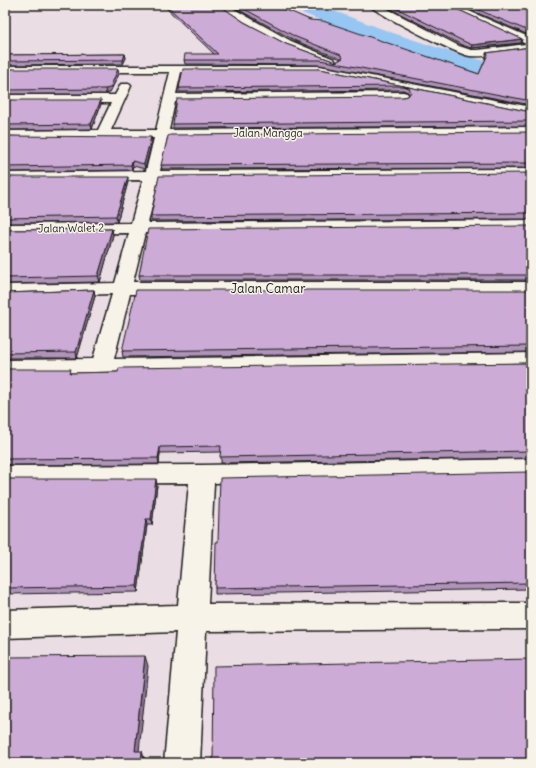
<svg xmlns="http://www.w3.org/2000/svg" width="536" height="768" font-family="Delius,sans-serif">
	<rect width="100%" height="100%" fill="#eadde3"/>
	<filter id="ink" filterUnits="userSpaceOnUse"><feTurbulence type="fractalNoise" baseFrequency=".025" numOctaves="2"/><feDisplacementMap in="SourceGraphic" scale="8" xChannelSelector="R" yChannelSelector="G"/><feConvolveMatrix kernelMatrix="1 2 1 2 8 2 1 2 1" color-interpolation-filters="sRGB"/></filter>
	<g filter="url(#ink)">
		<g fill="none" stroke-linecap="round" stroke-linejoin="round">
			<path fill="#96c7f2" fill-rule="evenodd" d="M289,5h29l75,28 58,19 50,13 30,4v16c-84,-14 -161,-45 -239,-76z"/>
			<g stroke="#1c1c1c" stroke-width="3">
				<path id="minor" d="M217,5h10l64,36 43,18 1,2 -5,3 -18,-6 -28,-12z
					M369,5h11l79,41 12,4h7l48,-6 -82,-39h11l76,33v11c-17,2 -45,9 -61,7 -12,-1 -94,-43 -101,-51z
					M517,5l14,1v6l-13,-5z
					M5,66h315l211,41v8l-211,-43h-139l-5,22 227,-2 4,1 2,3 -2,3 -4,1 -228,2 -6,28 362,-3v8l-364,3 -7,33 371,-2v8l-373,3 -10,43 383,-3v10l-386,3 -12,49h398v12h-401l-16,65 417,-6v14l-526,7v-14l88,-1 19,-65 -107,3v-12l110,-2 14,-50 -124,1v-10l126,-1 12,-43 -138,1v-8l141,-2 8,-33 -149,1v-8l93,-1 13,-27h-106v-8h110l6,-11h8l2,2 -20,44h45l14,-58h-165z
					M531,459v18l-317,6 -6,121 323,-1v26l-325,2 -6,132h-36l12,-131 -171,6v-28l173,-5 11,-122 -184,1v-18l197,-1z"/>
			</g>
			<use href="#minor" fill="#f7f3e8" fill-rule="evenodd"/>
		</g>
		<path fill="#af93b8" stroke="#1c1c1c" d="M163,5h56l25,17 42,22 50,18 5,-3 -45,-18 -66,-36h42l38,15 169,54 7,-16v-5l45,-6v58l-211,-40 -135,-1 -1,-4 30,-6z
			M385,5h63l74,34 -1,4 -50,5 -9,-3 -77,-39z
			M459,5h60l12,5v26z
			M125,54l1,4 -3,6 -118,1v-10z
			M5,69l114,5 -9,18 -4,2h-101z
			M320,69l211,43v14l-358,2v-4l231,-27 4,-1 1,-2 -1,-2 -5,-2 -224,2v-4z
			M5,100l96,4 -9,25 -87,1z
			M531,132v36l-369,1 -1,-4z
			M5,136l147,5 -7,28 -12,-3 -1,4 -127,2z
			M531,173v46l-380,2v-5z
			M5,177l123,5 -11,40 -112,1z
			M531,226v54h-391l-1,-5z
			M112,229l1,6 -13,47 -95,2v-54z
			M94,290l1,6 -18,62h-72v-65z
			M531,290v62l-408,5 -1,-6z
			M531,363v95l-310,5v-11l-61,1 -1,11 -154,1v-96l67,4z
			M531,472v117l-316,5v-6l3,-46z
			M5,479l152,6 -5,40h-5l-9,67 -133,2z"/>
		<path fill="#8f7896" stroke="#1c1c1c" d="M522,39l-1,4 -50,5 1,-3z
			M125,54l1,4 -3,6v-4z
			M118,69l1,5 -9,18 -4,2 -1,-5z
			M101,100v4l-9,25 -1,-5z
			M151,137l1,4 -7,28 -1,-5z
			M132,161l1,5 -1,4 -1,-5z
			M128,177v5l-11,40 -1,-6z
			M112,229l1,6 -13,47 -2,-6z
			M94,290l1,6 -18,62 -1,-6z
			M160,447v6l-1,11 -1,-6z
			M156,479l1,6 -5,40 -1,-6z
			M146,519l1,6 -9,67 -1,-6z
			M145,656l3,10 -10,95 -3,-10z
			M142,751l3,10 -1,2h-3z"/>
		<path fill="#ccabd6" stroke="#1c1c1c" d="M166,5h53l25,17 42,22 50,18 7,-4 -2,-3 -45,-18 -59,-32h35l22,8 16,7 13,1 156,53 9,-20 -2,-1 45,-6v54l-211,-41h-136l1,-6h33z
			M390,5h58l74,34 -50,6 -9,-4z
			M467,5h52l12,5v22z
			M125,54l-2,6 -118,1v-6z
			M5,69h113l-8,19 -5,1 -100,1z
			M183,69h137l211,43v9l-358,3 4,-25 227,-2 4,-1 3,-4 -2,-4 -5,-2 -225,2z
			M5,100h96l-10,24 -86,1z
			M531,132v31l-370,2 7,-29 2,-1z
			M5,136l146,1 -7,27 -12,-3 -1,4 -126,2z
			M531,173v40l-380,3 8,-40z
			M5,177h123l-12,39 -111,2z
			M531,226v49h-392l9,-46z
			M112,229l-14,47 -93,2v-48z
			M94,290l-18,62 -71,1v-60z
			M136,290h395v56l-409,5z
			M531,363v88l-311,6 1,-11 -61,1 -2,11 -153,1v-90h66l-1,4 48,-1 1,-4z
			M531,472v111l-316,5 1,-46h2l2,-64z
			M5,479h151l-5,40h-5l-9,67 -132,2z
			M145,656l-10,95h7l-1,12h-136v-106z
			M531,659v104h-322h4l1,-97z"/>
	</g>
	<g text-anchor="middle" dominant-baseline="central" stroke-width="3" stroke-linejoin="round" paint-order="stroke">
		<g font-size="11" fill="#1c1c1c" stroke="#f7f3e8">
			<text x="268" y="133">Jalan Mangga</text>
			<text transform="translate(71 228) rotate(-1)">Jalan Walet 2</text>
		</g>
		<g font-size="13" fill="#1c1c1c" stroke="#f7f3e8">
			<text x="268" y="288">Jalan Camar</text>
		</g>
	</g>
	<rect width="536" height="768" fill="none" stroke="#f7f3e8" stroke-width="20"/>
	<rect x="10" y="10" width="516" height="748" fill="none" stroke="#1c1c1c" stroke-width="1.5" filter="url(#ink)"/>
</svg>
